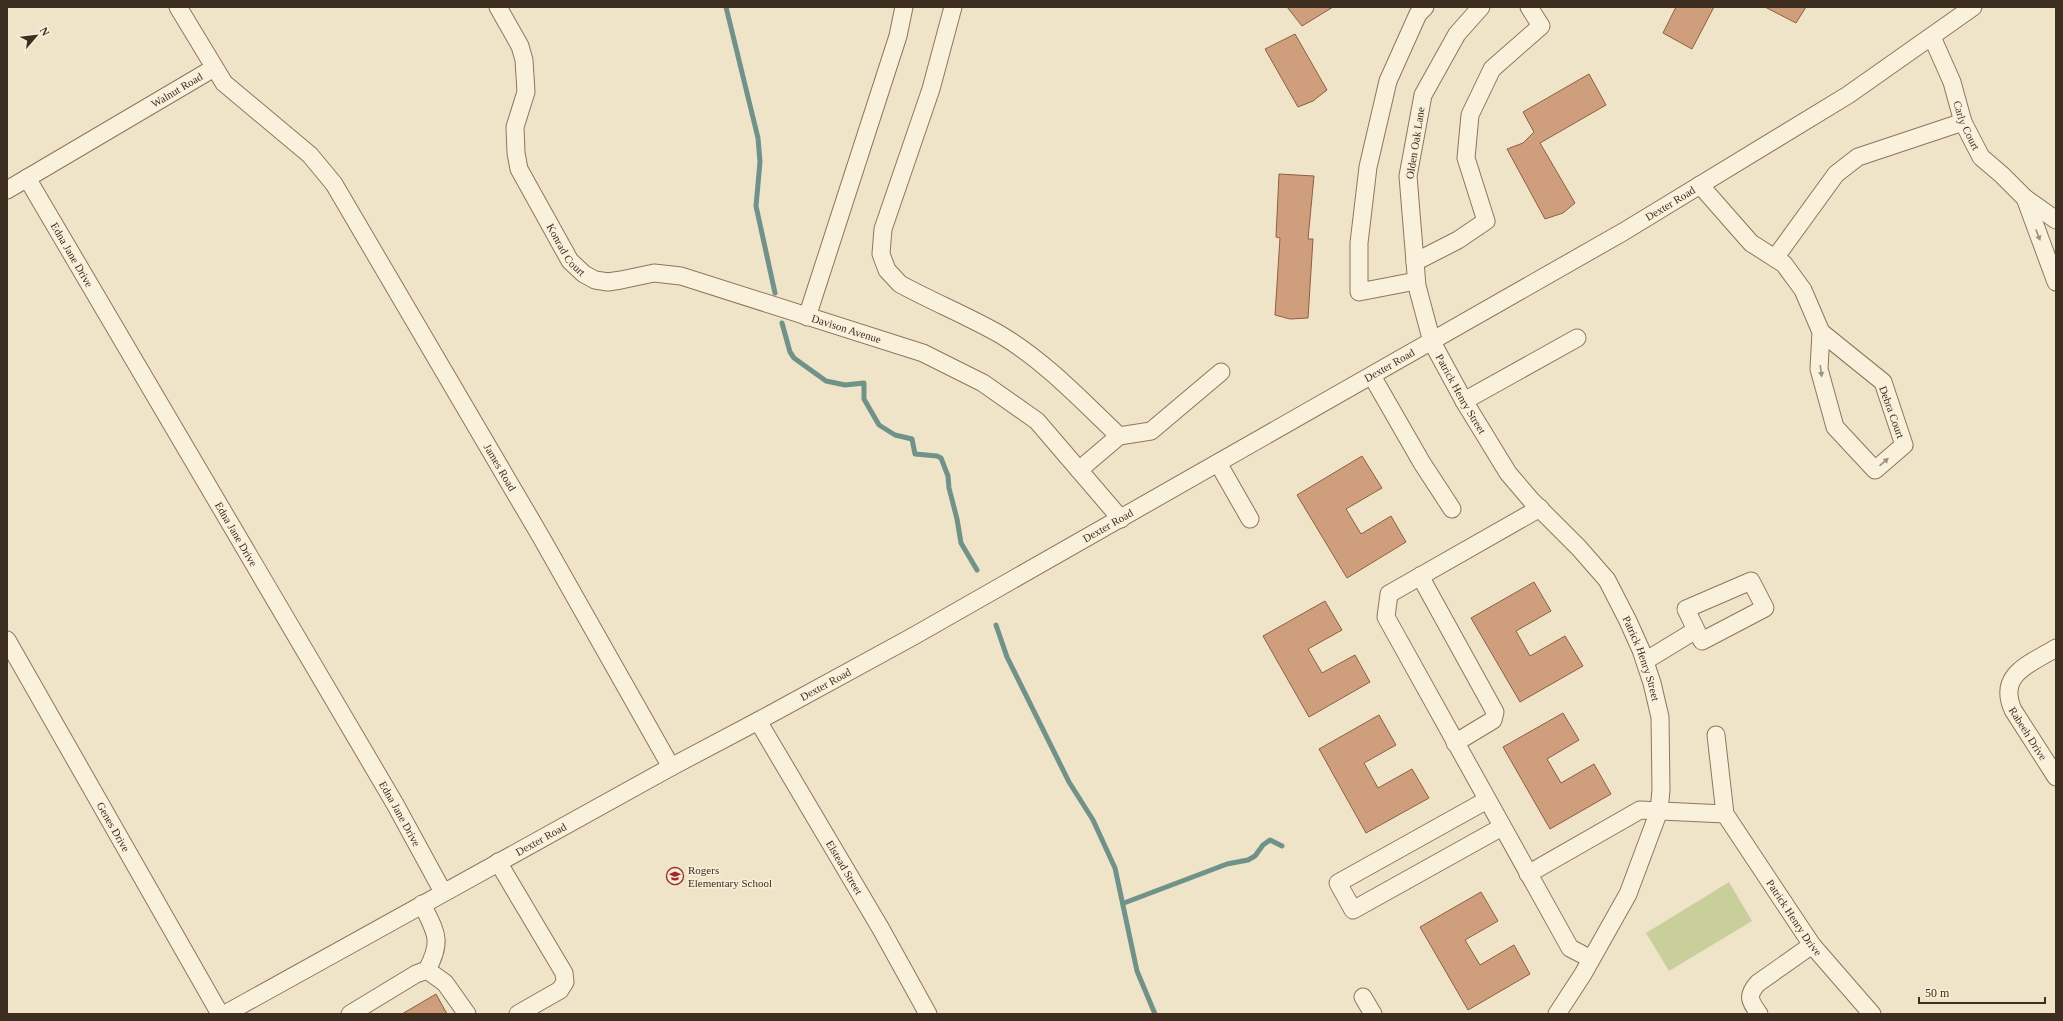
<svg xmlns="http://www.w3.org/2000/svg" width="2063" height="1021" font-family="Georgia,serif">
	<rect width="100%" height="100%" fill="#f0e4c8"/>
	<path fill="#c9cf9b" d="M1729,882l23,39 -83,50 -23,-38z"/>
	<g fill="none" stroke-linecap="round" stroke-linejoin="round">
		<path stroke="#6f938a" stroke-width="5" d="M726,7l32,131 2,24 -4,44 19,87
			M782,323l8,29 4,6 32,23 19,4 19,-2v16l15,26 16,10 17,4 3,15 22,2 4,2 7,18 1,12 8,31 4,24 16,27
			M996,625l11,32 62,125 24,38 22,48 22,103 18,43
			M1124,903l103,-39 21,-4 7,-4 8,-11 7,-5 12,6"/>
	</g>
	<path fill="#cf9f7d" stroke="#8d5f41" d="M1287,7h46l-31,19z
		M1676,7h38l-22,42 -29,-16z
		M1765,7h41l-10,16z
		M1295,34l32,56 -14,11 -15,6 -33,-58z
		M1589,74l17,31 -66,38 35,60 -12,10 -18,6 -38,-70 16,-6 11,-11 -11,-20z
		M1279,174l35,2 -6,63h5l-5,79 -18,1 -15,-4 5,-77 -4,-1z
		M1362,456l20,32 -36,21 15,25 30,-18 15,26 -59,36 -50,-83z
		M1534,582l17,29 -35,20 14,25 35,-20 18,30 -63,36 -49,-84z
		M1325,601l17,29 -34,19 14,24 33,-18 15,27 -61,35 -46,-81z
		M1563,713l16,27 -32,19 14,24 33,-19 17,30 -61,35 -47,-82z
		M1379,715l17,30 -32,18 14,25 34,-19 17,29 -63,35 -47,-84z
		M1481,892l17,29 -33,19 15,25 34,-20 16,29 -62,36 -48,-83z
		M436,994l11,20h-45z"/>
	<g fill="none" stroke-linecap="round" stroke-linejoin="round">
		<g stroke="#8d765c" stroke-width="19">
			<g id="minor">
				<path id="s1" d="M178,7l46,76 86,72 24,29 207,353 130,230"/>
				<path id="s2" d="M498,7l22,39 4,14 2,32 -11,35 1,26 3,16 51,92 14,13 11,6 13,2 13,-2 33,-7 27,3 242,77 60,30 54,38 84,98"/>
				<path d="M953,7l-22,82 -48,140 -2,25 6,16 13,14c33,18 68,32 101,51 45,27 80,65 118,101l-40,34"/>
				<path id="s3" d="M1481,7l-24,27 -34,61 -15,81 9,110 15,56 32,59 44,72 23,27 48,48 28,32 21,41 13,29 11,33 8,34 1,73 -2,21 -31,83 -45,80 -26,40"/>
				<path id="s4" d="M1932,37l20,45 11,40 18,35 21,18 23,23 31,22"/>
				<path id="s5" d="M27,178l368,626 48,88"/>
				<path d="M1700,185l51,58 33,21 19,26 18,42 -2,37 16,58 40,43 29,-25 -21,-63 -62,-50"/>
				<path id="s6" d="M7,190l207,-122"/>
				<path d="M2025,198l31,84"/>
				<path d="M1775,258l61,-84 22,-17 105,-35"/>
				<path d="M1415,262l43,-22 28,-19 -20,-63 4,-43 22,-46 49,-43 -12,-19"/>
				<path d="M1416,281l-57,11v-49l9,-76 20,-86 30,-67 7,-7"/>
				<path d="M807,317l91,-281 6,-29"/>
				<path d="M1372,376l50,87 30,46"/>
				<path d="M1464,401l113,-63"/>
				<path d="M1119,436l32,-5 70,-59"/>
				<path d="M1218,463l32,56"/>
				<path d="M1540,508l-151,86 -3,23 184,331 21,11"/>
				<path d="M1420,576l75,136 -2,8 -38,23"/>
				<path id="s7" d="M7,640l213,374"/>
				<path id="s8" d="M2056,648c-26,16 -59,26 -43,62l43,67"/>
				<path d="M1645,661l51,-31 -10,-21 65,-28 14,27 -63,33 -6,-11"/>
				<path id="s9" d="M758,721l123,208 47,85"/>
				<path id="s10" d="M1716,735l9,79 87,131 60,69"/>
				<path d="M1487,800l-149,83 15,27 149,-83"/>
				<path d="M498,862l66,111 1,9 -5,8 -42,24"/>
				<path d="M1528,874l112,-64 85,4"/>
				<path d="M422,904c14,29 21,36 5,66"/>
				<path d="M1363,997l10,17"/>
				<path id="s11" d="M225,1014l446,-247 87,-46 154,-84 711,-405 225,-137 125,-88"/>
				<path d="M350,1014l66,-40 11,-4 18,13 22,31"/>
				<path d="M1759,1014c-9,-13 -13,-18 -1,-31l54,-38"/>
			</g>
		</g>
		<use href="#minor" stroke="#faf1dc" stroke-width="17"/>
	</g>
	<defs><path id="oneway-solid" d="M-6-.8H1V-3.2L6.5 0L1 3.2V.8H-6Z"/></defs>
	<g fill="#9c907e">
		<use href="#oneway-solid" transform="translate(2038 235) rotate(69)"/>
		<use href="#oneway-solid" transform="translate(1821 371) rotate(82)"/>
		<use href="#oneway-solid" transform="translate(1884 462) rotate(-41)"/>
	</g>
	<defs>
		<g id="school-ring" transform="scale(0.9)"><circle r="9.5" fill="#f7eed8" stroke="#9e2a2b" stroke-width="1.5"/><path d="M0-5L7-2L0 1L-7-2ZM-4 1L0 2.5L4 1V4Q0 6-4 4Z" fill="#9e2a2b"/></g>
	</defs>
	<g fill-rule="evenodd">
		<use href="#school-ring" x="675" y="876"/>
	</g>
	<g text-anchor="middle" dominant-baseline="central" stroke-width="3.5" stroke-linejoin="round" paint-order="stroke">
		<g font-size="11" fill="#3d2e20" stroke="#f7eed8">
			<text stroke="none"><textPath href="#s6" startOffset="197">Walnut Road</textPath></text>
			<text stroke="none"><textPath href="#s4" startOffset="95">Carly Court</textPath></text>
			<text transform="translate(1415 143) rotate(-81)">Olden Oak Lane</text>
			<text stroke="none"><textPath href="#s11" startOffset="1657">Dexter Road</textPath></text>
			<text stroke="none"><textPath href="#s2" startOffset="264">Konrad Court</textPath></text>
			<text stroke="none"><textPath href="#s5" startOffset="89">Edna Jane Drive</textPath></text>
			<text stroke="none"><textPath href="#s2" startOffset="568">Davison Avenue</textPath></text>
			<text stroke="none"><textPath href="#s11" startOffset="1333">Dexter Road</textPath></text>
			<text stroke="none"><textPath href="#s3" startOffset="416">Patrick Henry Street</textPath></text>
			<text transform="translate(1892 412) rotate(70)">Debra Court</text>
			<text stroke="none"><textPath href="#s1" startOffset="567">James Road</textPath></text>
			<text stroke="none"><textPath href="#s11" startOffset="1009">Dexter Road</textPath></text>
			<text stroke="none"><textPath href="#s5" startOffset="413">Edna Jane Drive</textPath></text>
			<text stroke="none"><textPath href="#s3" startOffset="740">Patrick Henry Street</textPath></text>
			<text stroke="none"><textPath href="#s11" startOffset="685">Dexter Road</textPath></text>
			<text stroke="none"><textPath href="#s8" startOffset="114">Rabeeh Drive</textPath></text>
			<text stroke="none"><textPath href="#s5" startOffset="737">Edna Jane Drive</textPath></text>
			<text stroke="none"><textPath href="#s7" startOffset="215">Genes Drive</textPath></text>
			<text stroke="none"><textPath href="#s11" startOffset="361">Dexter Road</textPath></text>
			<text stroke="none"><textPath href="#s9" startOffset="170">Elstead Street</textPath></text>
			<text stroke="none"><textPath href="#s10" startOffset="204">Patrick Henry Drive</textPath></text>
		</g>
		<g font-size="11" fill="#3d2e20" stroke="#f7eed8" text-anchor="start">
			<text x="688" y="870">Rogers<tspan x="688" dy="13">Elementary School</tspan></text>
		</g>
	</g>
	<rect width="2063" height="1021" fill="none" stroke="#3d2e20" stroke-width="16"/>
	<g transform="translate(36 36) rotate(62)" stroke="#f7eed8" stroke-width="3" paint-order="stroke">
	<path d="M0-3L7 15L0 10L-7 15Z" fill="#3d2e20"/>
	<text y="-6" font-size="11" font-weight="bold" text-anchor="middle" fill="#3d2e20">N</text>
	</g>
	<path d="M1919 997v6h126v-6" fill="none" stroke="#3d2e20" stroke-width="2"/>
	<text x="1925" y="997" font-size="12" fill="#3d2e20" stroke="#f7eed8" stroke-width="3" paint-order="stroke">50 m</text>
</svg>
